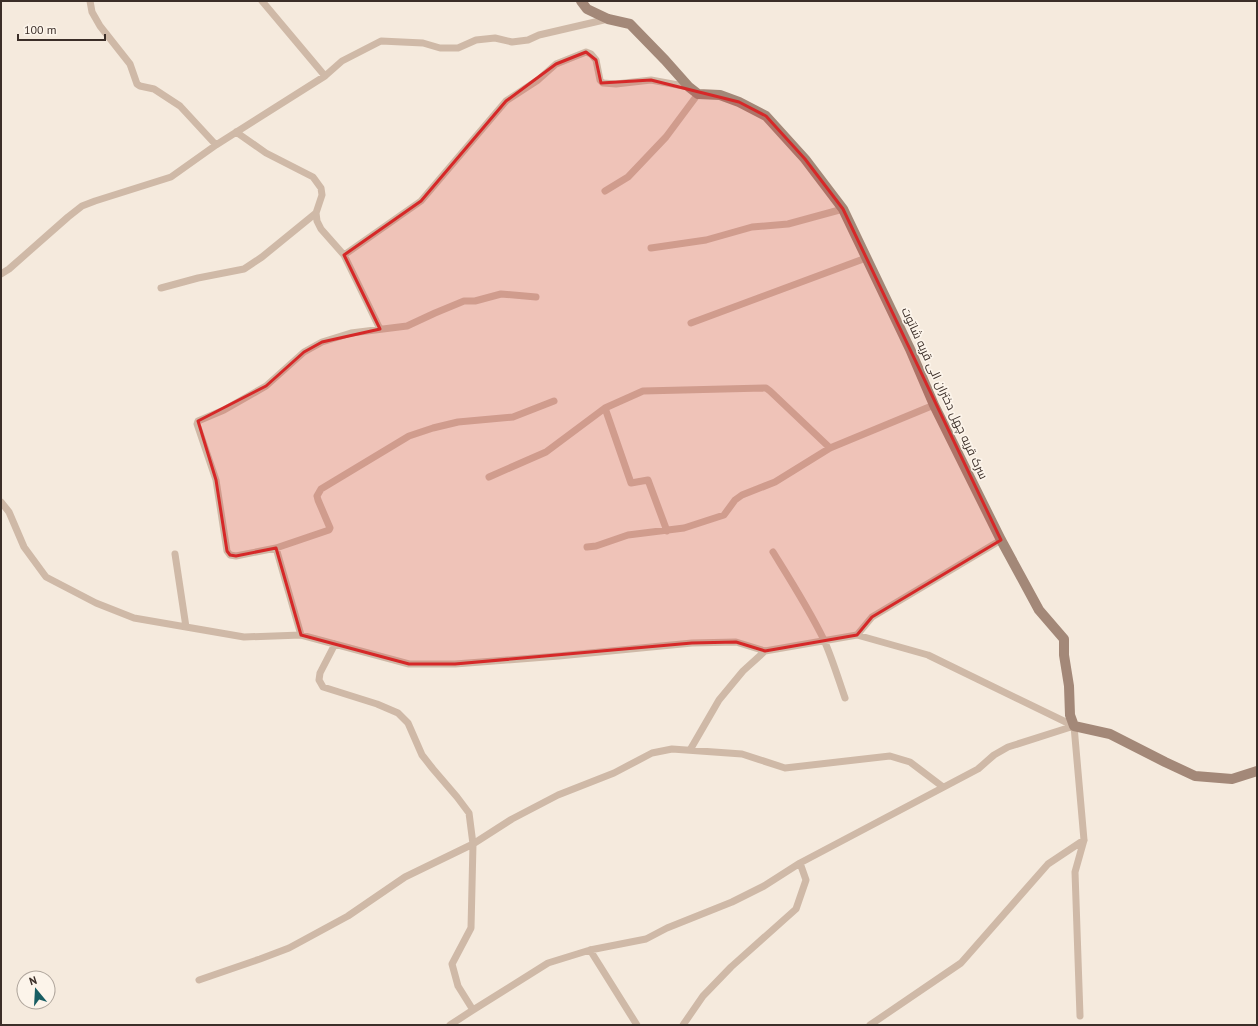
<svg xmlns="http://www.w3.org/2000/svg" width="1258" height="1026" font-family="'PT Sans',Cairo,sans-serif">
	<rect width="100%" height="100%" fill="#f5eadd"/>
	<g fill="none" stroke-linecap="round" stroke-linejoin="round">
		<path stroke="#cfb9a7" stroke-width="7" d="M90,1l2,11 8,14 30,38 7,20 3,2 14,3 26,17 36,39
			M262,1l63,75
			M236,132l30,21 47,24 8,11 1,7 -6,18 1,8 4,8 23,26 36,74
			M605,191l23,-14 38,-40 32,-43
			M651,248l55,-8 46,-13 36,-3 55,-15
			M344,255l77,-54 85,-100 32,-21 18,-16 30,-12 5,2 5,6 4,20 3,3 13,1 35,-4 38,7
			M1,274l8,-5 59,-52 14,-11 13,-5 76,-24 45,-32 109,-69 17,-15 39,-20 42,2 17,5h18l18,-8 19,-2 17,4 16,-2 11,-5 69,-16
			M161,288l37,-10 46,-9 18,-12 54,-44
			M536,297l-35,-3 -26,7h-11l-29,12 -28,13 -56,7 -29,9 -18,10 -38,34 -42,24 -26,11 -1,3 19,56 11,71 3,4 6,1 40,-8 53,-18 1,-2 -12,-28 -1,-4 4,-7 88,-53 24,-8 25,-6 55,-5 41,-16
			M691,323l175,-65
			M605,408l26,75 17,-3 19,51
			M489,477l57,-25 59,-44 38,-17 123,-3 4,3 60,57
			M1,502l8,10 15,35 22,30 50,26 38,15 110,19 57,-2 108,29h46l104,-8 133,-13 44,-1 29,9 92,-16 71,20 146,71
			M587,547l9,-1 32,-11 56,-7 40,-13 11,-15 7,-5 33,-13 55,-34 104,-43
			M276,548l25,87
			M773,552c18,29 36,57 51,88 8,18 14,38 21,58
			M175,554l11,73
			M857,635l15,-18 129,-77
			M335,644l-15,29 -1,7 4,7 54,17 21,9 10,10 14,32 11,14 24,28 12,16 4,31 -2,84 -19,36 6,22 15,24
			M1074,726l10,114 -9,32 5,144
			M690,750l29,-50 24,-29 22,-20
			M590,950l47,75
			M199,980l61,-21 29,-11 59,-32 57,-39 68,-33 39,-25 46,-24 56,-22 38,-20 20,-4 70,5 43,14 105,-12 20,6 33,25
			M450,1025l23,-15 75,-47 42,-13 56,-11 21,-11 65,-26 32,-16 36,-23 178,-94 16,-14 14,-8 66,-21
			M683,1025l20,-29 28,-29 65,-58 10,-29 -6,-17
			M870,1025l91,-62 87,-99 36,-24"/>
		<path stroke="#a38878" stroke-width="10" d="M581,1l6,8 21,10 22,5 35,36 24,27 9,7 22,1 19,7 27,14 39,43 38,50 67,140 24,56 67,135 38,70 25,29v16l5,31 1,29 4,11 36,8 55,28 30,14 37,3 25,-8"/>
	</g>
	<path fill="#d62828" fill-opacity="0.2" stroke="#d62828" stroke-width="3" stroke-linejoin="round" d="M586,52l10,8 5,23 50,-3 88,22 27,14 39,43 38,50 158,331 -129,77 -15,18 -92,16 -29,-9 -44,1 -237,21h-46l-108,-29 -25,-87 -40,8 -6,-1 -3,-4 -11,-71 -18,-59 68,-35 38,-34 18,-10 58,-13 -36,-74 77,-54 85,-100 50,-37z"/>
	<g text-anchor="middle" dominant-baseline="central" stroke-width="3.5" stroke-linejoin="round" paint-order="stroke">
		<g font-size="12" fill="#3b2e28" stroke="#fcf4ea">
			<text transform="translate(945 393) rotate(65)">سرک قریه چهل دختران الی قریه شاتوت</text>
		</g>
	</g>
	<rect width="1258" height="1026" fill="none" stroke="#3b2e28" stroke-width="4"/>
	<g transform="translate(36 990) rotate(342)"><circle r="19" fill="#fcf4ea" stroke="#afa59c"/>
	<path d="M0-3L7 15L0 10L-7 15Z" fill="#185d62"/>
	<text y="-6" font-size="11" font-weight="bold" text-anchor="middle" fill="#3b2e28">N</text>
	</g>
	<path d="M18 34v6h87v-6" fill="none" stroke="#3b2e28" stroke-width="2"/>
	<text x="24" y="34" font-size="12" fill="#3b2e28" stroke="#fcf4ea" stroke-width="3" paint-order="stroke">100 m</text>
</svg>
